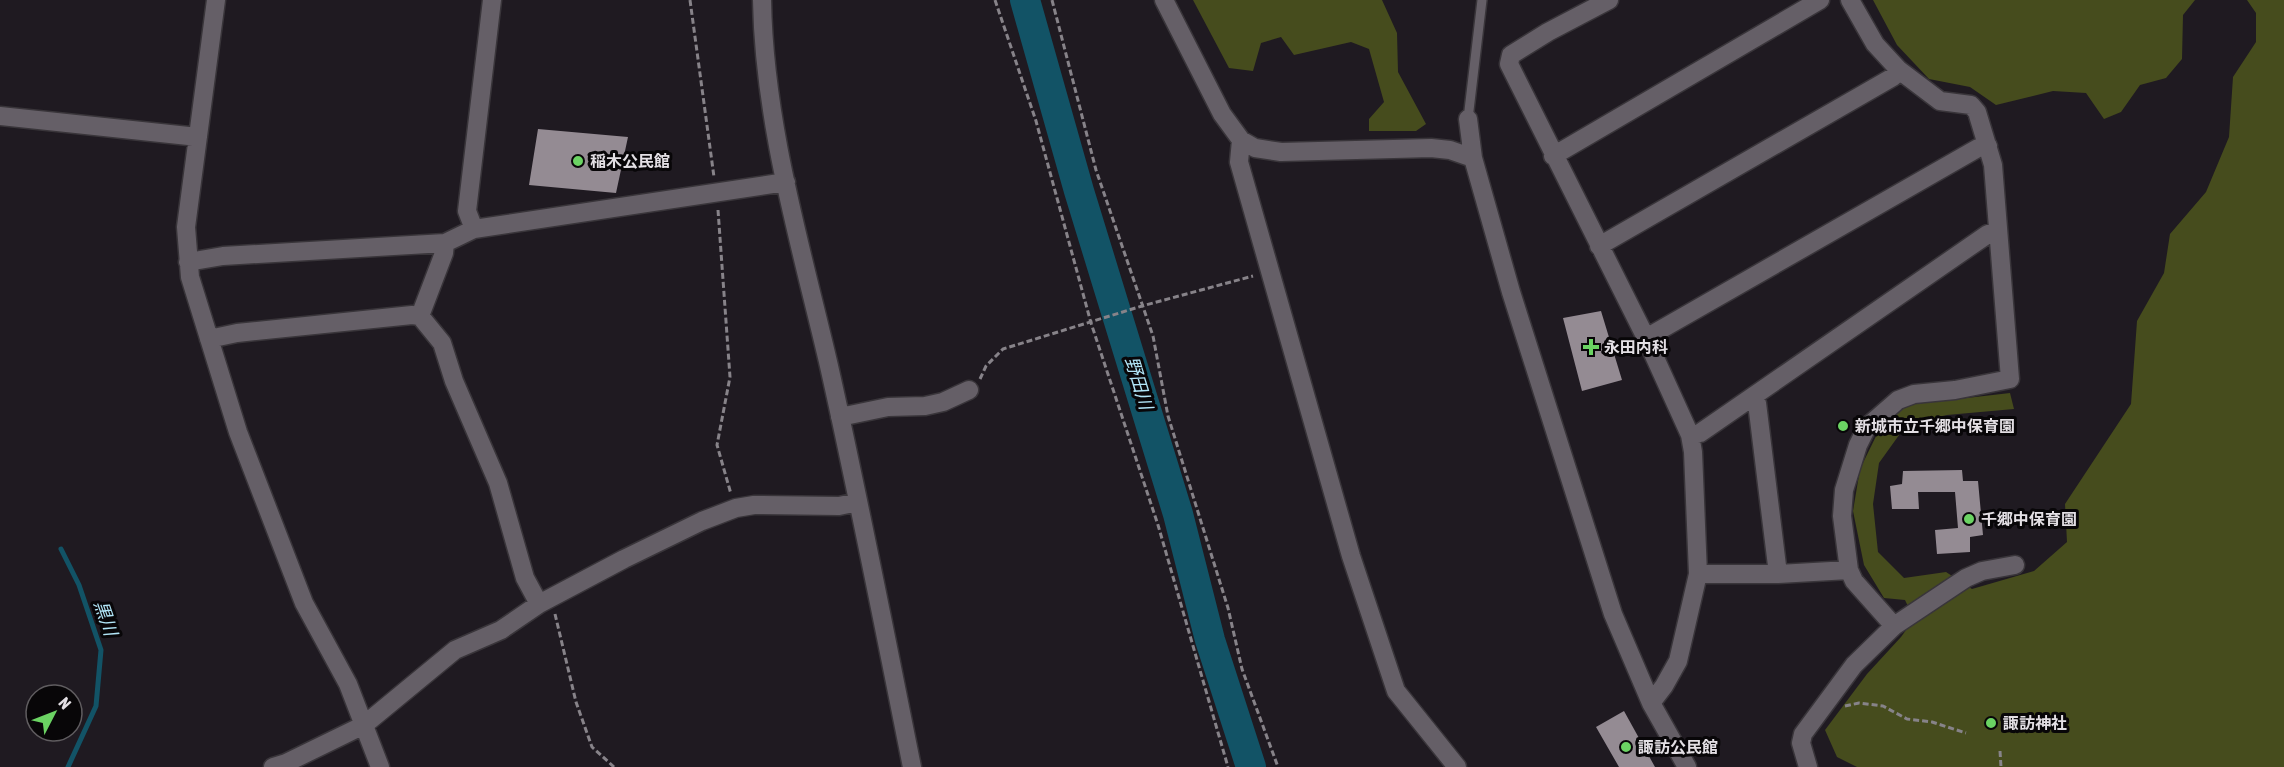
<svg xmlns="http://www.w3.org/2000/svg" width="2284" height="767" font-family="'Asap Condensed','Noto Sans JP',sans-serif">
	<rect width="100%" height="100%" fill="#1f1a21"/>
	<path fill="#464c1d" d="M1193,0h189l15,33 1,39 28,52 -10,7h-47v-12l15,-17 -15,-53 -18,-7 -57,13 -13,-18 -20,6 -8,28 -24,-3z
		M1873,0h322l-12,15 -1,44 -16,19 -26,7 -19,27 -17,7 -18,-26 -33,-2 -57,14 -26,-18 -41,-8 -32,-34z
		M2247,0h37v767h-427l-20,-10 -12,-27 42,-56 34,-37 13,-18 -9,-19 -21,-2 -20,-33 -11,-54 7,-42 20,-41 26,-23 104,-12 4,16 -67,6 -40,9 -28,39 -6,41 5,48 26,26 42,-6 26,17 62,-18 33,-29 -2,-38 66,-100 6,-83 27,-48 6,-39 36,-42 23,-55 4,-60 23,-35v-29z"/>
	<g fill="none" stroke-linecap="round" stroke-linejoin="round">
		<path stroke="#125366" stroke-width="5" d="M61,549l18,36 22,65 -5,56 -28,61"/>
		<path stroke="#125366" stroke-width="30" d="M1025,0l54,191 99,323 32,126 41,127"/>
	</g>
	<path fill="#948b93" d="M538,129l90,8 -12,56 -87,-8z
		M1601,311l21,69 -40,11 -19,-73z
		M1962,470l1,11h15l5,54 -13,2v15l-33,2 -2,-24 23,-2 -3,-36h-37l1,17h-27l-2,-23 12,-2 1,-13z
		M1624,711l31,56h-36l-23,-40z"/>
	<g fill="none" stroke-linecap="round" stroke-linejoin="round">
		<g stroke="#39353a" stroke-width="12">
			<path id="service" d="M1468,119l14,-119"/>
		</g>
		<g stroke="#39353a" stroke-width="21">
			<path id="minor" d="M216,0l-30,227 4,50 48,155 66,171 44,81 32,83
				M762,0c2,124 39,246 67,366 30,133 56,267 83,401
				M1164,0l58,114 19,26 14,8 26,4 150,-4 19,2 23,8 38,134 102,322 38,89 36,64
				M1609,0l-61,32 -37,23 -2,9 137,274 44,97 3,17 5,122 -20,87 -14,25 -13,17
				M1850,0l25,44 24,26 41,31 31,4 6,7 16,53 17,214 -55,11 -41,4 -16,6 -31,27 -9,18 -14,45 -2,26 7,54 5,11 40,45
				M0,116l198,21
				M1468,119l5,39
				M1241,140l-2,22 112,394 45,135 61,76
				M1553,156l267,-156
				M474,229l-7,-18 25,-211
				M1599,246l294,-169 6,-7
				M188,262l35,-6 222,-13 29,-14 312,-47
				M420,316l22,27 12,38 44,102 27,95 14,26
				M1646,338l332,-190 10,-2
				M209,339l28,-6 175,-18 8,1 24,-63 1,-10
				M1752,397l5,6 21,171
				M840,417l48,-10 37,-1 18,-4 26,-12
				M1690,435l10,-2 288,-199 10,-4
				M1698,574h80l71,-4
				M273,767l13,-4 78,-38 91,-75 46,-20 38,-26 85,-45 78,-38 34,-13 18,-3 85,1 19,-4
				M1808,767l-7,-24 2,-9 51,-69 40,-39 72,-48 16,-7 33,-6"/>
		</g>
		<path stroke="#878389" stroke-width="3" stroke-dasharray="6 3" stroke-linecap="butt" d="M690,0l24,177
			M995,0l41,121 55,202 67,202 70,242
			M1052,0l44,170 57,166 15,80 60,192 14,61 36,98
			M718,210l12,167 -13,68 14,49
			M980,379l6,-13 17,-17 139,-43 111,-30
			M555,614l21,88 16,45 22,20
			M1845,706l14,-3 24,3 24,13 25,3 34,11
			M2000,751l1,16"/>
		<use href="#service" stroke="#655f67" stroke-width="9"/>
		<use href="#minor" stroke="#655f67" stroke-width="18"/>
	</g>
	<g fill="#6bd363" stroke="#080608" stroke-width="2">
		<circle cx="578" cy="161" r="6"/>
		<path d="M1588 338h6v6h6v6h-6v6h-6v-6h-6v-6h6z"/>
		<circle cx="1843" cy="426" r="6"/>
		<circle cx="1969" cy="519" r="6"/>
		<circle cx="1991" cy="723" r="6"/>
		<circle cx="1626" cy="747" r="6"/>
	</g>
	<g text-anchor="middle" dominant-baseline="central" stroke-width="6" stroke-linejoin="round" paint-order="stroke">
		<g font-size="16" font-weight="bold" fill="#e3dfe4" stroke="#080608" text-anchor="start">
			<text x="590" y="161">稲木公民館</text>
			<text x="1604" y="347">永田内科</text>
			<text x="1855" y="426">新城市立千郷中保育園</text>
			<text x="1981" y="519">千郷中保育園</text>
			<text x="2003" y="723">諏訪神社</text>
			<text x="1638" y="747">諏訪公民館</text>
		</g>
		<g font-size="18" font-style="italic" fill="#b1e5f7" stroke="#080608">
			<text transform="translate(1139 383) rotate(73)">野田川</text>
			<text transform="translate(106 618) rotate(71)">黒川</text>
		</g>
	</g>
	<g transform="translate(54 713) rotate(48)"><circle r="28" fill="#080608" stroke="#605d60" stroke-width="1.5"/>
	<path d="M0-4.5L10 22L0 15L-10 22Z" fill="#6bd363"/>
	<text y="-9" font-size="16" font-weight="bold" text-anchor="middle" fill="#e3dfe4">N</text>
	</g>
</svg>
